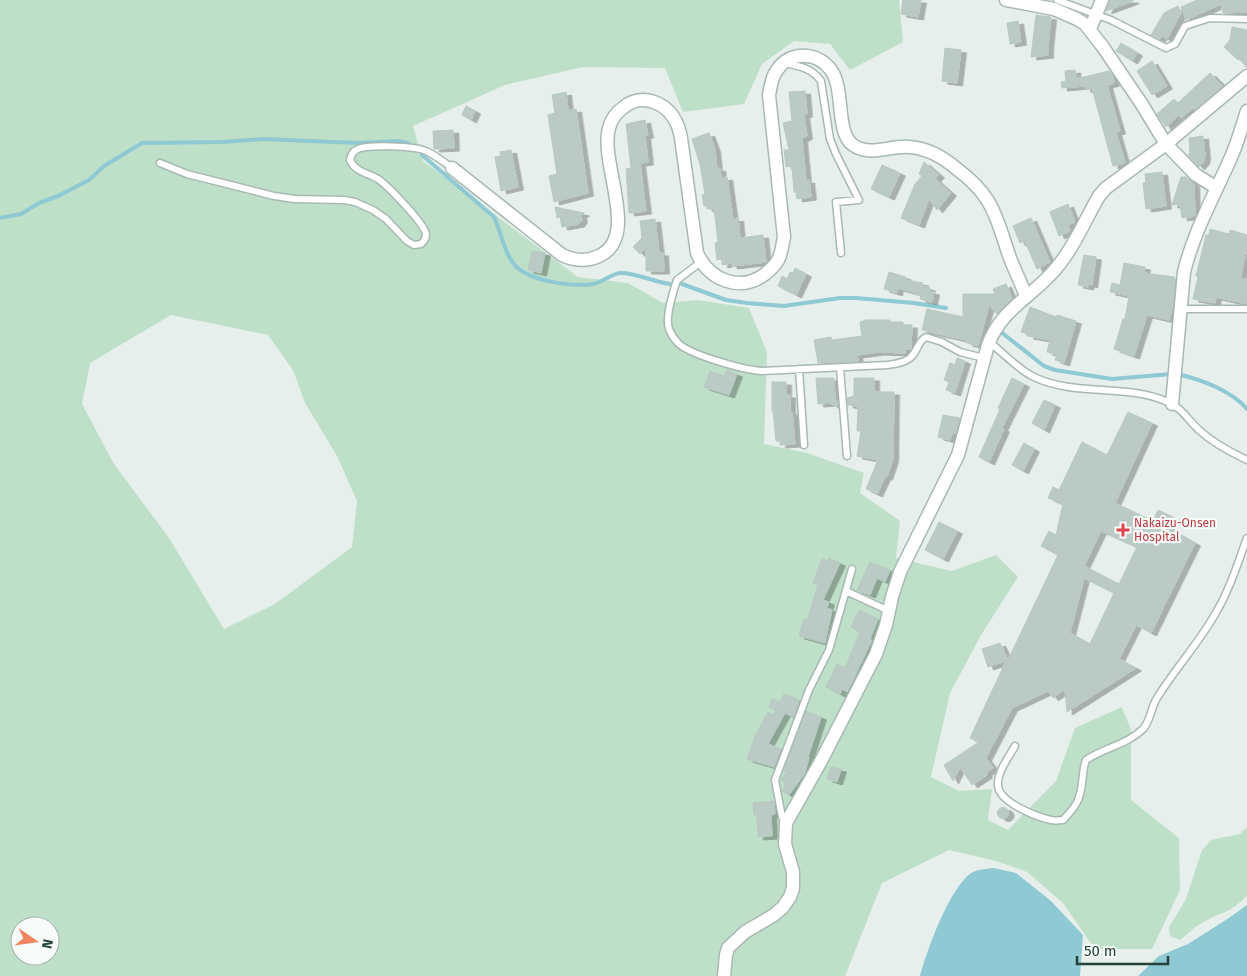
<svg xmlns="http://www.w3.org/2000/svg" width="1247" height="976" font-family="'Fira Sans',sans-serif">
	<defs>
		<filter id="shadow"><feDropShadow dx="5.5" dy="3" stdDeviation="0" flood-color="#0004"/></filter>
	</defs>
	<rect width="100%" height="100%" fill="#e6efeb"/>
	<path fill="#bfe0c8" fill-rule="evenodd" d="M0,0h899l4,42 -53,28 -20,-26 -36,-3 -32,23 -18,40 -61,8 -18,-44 -82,-1 -78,18 -92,41 10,35 155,116 50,6 35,20 35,-3 51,8 18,44 -3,92 43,9 57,20 -4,20 40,28 -4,37 56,13 44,-16 22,22 -37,58 -31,58 -19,84 28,14 33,-2 -4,31 20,10 48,-49 19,-53 47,-21 9,23v70l48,38 1,52 -28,59h-57l-32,-46 -36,-31 -31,-11 -47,-11 -67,33 -37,93h-845zM171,315l97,20 25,35 12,33 32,53 20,45 -5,46 -77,57 -51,25 -55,-91 -55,-74 -32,-60 8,-41zM20,926h30v30h-30z
		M1247,827v68c-16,19 -26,16 -45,28 -8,4 -15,12 -22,17l-10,-4 -1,-9 17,-28 16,-49 9,-10 29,-6z"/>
	<path fill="#8ec9d4" d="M994,868l22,5 35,28 32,34 -3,41h-160c7,-26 29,-87 51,-103 7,-4 15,-4 23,-5z
		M1247,905v71h-109l21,-20 29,-12 41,-26z"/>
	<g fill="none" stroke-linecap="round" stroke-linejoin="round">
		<path stroke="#8ec9d4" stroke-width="4" d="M422,155l72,62c7,14 9,33 19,46 13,18 58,24 80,21 9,-1 19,-11 28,-11 16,0 33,9 49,11
			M0,218l21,-4 18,-11 19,-7 31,-16 15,-14 38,-23 80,-1 41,-3 95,4 40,-2 10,2
			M682,284l44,16 21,3 37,3 56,-8h16l58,5 32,5
			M1001,332l43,34 11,4 57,9 59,-5
			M1181,375c22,5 52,17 66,34"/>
	</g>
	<path fill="#bbcac4" stroke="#b8c9c2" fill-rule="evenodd" filter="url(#shadow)" d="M903,0h18l-3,17 -17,-3z
		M1110,0h23v1l-27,10z
		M1197,0h50v12l-24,1 -2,-9 -35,16 -5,-13z
		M1178,6l3,7 -14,26 -5,-3 -2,3 -9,-4 13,-22z
		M1036,15l15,2 -3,29v9l-17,2z
		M1018,21l3,21 -11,2 -3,-21z
		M1232,27l15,3v38l-7,-9 -2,1 -14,-13 6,-7z
		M1121,43l16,10 -5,8 -16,-10z
		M945,48l16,2 -4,33 -15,-2z
		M1152,61l15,25 -15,9 -15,-24z
		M1075,70l1,9 33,-8 4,5 1,7 -7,2 13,46 -4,1 9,31 -12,3 -21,-78 -6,2 -1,-4 -23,2 -1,-6 5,-1 -1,-10z
		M1210,73l13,13 -29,24 -1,-2 -12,10 -2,-3 -13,12 -9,-13 17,-15 4,4z
		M805,91l2,23 -3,1 3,21 -5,3 4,42 3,-1 2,17 -14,2 -1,-7h-2l-2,-26 -6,1 -2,-17h5l-6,-27 9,-2 -3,-29z
		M566,92l2,18 8,-1 12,84 -34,9 -5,-26 8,-2 -9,-59 7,-2 -3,-18z
		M466,106l9,5 -4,9 -9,-5z
		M645,120l3,15h-3l3,27 -8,1 6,48 -17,2 -3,-44 5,-1 -5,-44z
		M453,130l1,18 -20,1 -1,-18z
		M709,133l6,16 2,20 3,-1 1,10 6,-1 6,42 5,-1 2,20 23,-3 3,27 -34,4 -1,-3 -9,2v-6l-5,1 -2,-17 3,-1 -4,-34 -7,1v-3h-3l-2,-11 3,-1 -5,-30 -8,-25z
		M1203,136l2,20 -1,5 -5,6 -11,-12 2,-2 -1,-15z
		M511,150l7,37 -17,4 -6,-34 6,-1 -1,-4z
		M924,162l15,13 -4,4 16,14 -14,17 -8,-11 -10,26 -18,-7 14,-34 7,-8 -3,-2z
		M882,165l18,8 -11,24 -18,-8z
		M1162,172l4,34 -20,3 -3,-26h3l-1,-9z
		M1181,177h5l8,7 1,32 -13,2 -2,-14 -8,1z
		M1068,204l7,18 -7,3 2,6 -11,5 -9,-24z
		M555,207l29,6 -3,2 1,5 -3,4 -17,3 -2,-10 -3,1z
		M1031,218l19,44 -13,7 -12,-28 -5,2 -7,-17z
		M655,219l4,34h4l1,18h-18v-23l-6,6 -7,-7 9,-9 -2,-17z
		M1210,229l19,5 1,-4 17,5v14l-7,29 7,2v24l-31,-7 -1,6 -22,-4 5,-22 -2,-1 10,-41h3z
		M532,251l13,2 -4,20 -13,-3z
		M1084,255l12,2 -4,28 -3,-1 -1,3 -10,-2z
		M1124,263l21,4 -1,6 31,4 -2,27 -4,16 -22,-5 -13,41 -20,-7 9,-30h2l4,-23 -19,-4 2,-9 8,2z
		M795,268l11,6 -10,21 -18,-9 4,-10 5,3 3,-7 3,1z
		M889,272l17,5 -1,3 18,3 -1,3 8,2 -1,3 5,1 -2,10 -12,-3 1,-4h-5v-2l-18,-5 -1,5 -13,-4z
		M1006,284l6,15 -15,15 -8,-9 -11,41 -11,-3v-2l-6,-2 -39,-9 5,-21 36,8v-23h32l-2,-5z
		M1030,307l26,10 1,-2 19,6 -12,42 -9,-3 2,-5 -10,-3 3,-12 -22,-4 1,-2 -8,-2z
		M866,320h24v2h13v3h9l-1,24h-6v4l-26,-1 -22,3 1,6 -7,1 -33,1 -4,-23 17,-3 1,3 30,-4 -2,-14z
		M957,358l8,3 -10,32 -9,-3 3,-8 -5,-2 6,-17 5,2z
		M727,370l10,4 -8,21 -25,-8 6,-16 14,5z
		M816,378h18l1,24 3,-1v4h-6v-2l-14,1z
		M854,378h20v14h20l-1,67 -6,18h-2l-8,17 -11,-5 12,-29 -21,-4 4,-25h-4l1,-25 -10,-1 -1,-7 7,-2z
		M1012,378l12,6 -22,44 2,1 -15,33 -10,-5 21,-48 -2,-1z
		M772,382h14v13h4v17h2l3,32 -15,1v-4h-4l-3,-30h-1z
		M1044,400l11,5 -11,25 -12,-7z
		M1128,412l24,11 -37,80 38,18 5,-11 15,7 -4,11 26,15 -44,90 -15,-8 -17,34 17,9 -69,44 -2,-23 -12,9 -5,-7 -36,17 -26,50 7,10 -7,5 1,2 -15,10 -12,-18 -7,14 -9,-16 35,-23 -9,-4 36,-77 -18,6 -6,-18 18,-6 8,17 50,-105 -17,-9 8,-15 7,4 7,-31 -15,-6 5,-11 6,3 23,-48 25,13zM1101,531l36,16 -18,37 -35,-18zM1084,578l30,15 -24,51 -20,-11z
		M943,415l17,3 -5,15h-3l-2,7 -12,-3z
		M1024,443l10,6 -11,22 -11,-6z
		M939,522l18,9 -14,28 -18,-9z
		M822,558l6,3 1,-3 11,5 -17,37 6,2 -2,6 5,2 -7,33 -26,-7 5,-17 3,1 11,-35 -5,-2z
		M870,562l20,8 -5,12 -8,-4 -7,17 -13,-5z
		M859,610l19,9 -8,20 2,1 -19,40 -6,12 -5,-3 -2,5 -14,-7 11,-23 8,4 15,-36 -9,-5z
		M784,694l15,6 -5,17 -9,-4 -17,31 13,5 -7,18 -27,-8 8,-23 13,-24 5,3 3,-5 -7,-3 3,-8 8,3z
		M806,711l15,6 -13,40h1l-4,16 -16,22 -7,-4 4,-8 -5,-3 6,-8 -3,-1z
		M831,767l10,2 -4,13 -10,-3z
		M774,801l1,13 -4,1 1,21 -14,1 -1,-22h-3l-1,-12z
		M997.5 813a5.5 5.5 0 1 1 11 0a5.5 5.5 0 1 1-11 0Z"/>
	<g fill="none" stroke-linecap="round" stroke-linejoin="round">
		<g stroke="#a8b8b2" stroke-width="9">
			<path id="service" d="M1057,0l54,20 55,28 9,-4 10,-18 25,-8 37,1
				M784,63c15,3 28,5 37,18l9,58 6,15 23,46 -23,2 5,51
				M160,163l27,11 87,22 21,3 49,1 11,2 18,8 13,9 21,22 7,4 7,-1c3,-3 5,-5 5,-10 -2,-11 -38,-48 -48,-55 -10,-6 -23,-7 -28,-19 1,-4 2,-8 6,-10 10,-6 59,-4 70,1 9,4 18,11 26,17
				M701,262l-24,18c-4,12 -12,38 -8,49 2,5 5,10 9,14 12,12 66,27 84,28l125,-6c8,-1 18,-2 24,-8 7,-6 6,-15 15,-20l16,5 18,10 24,6
				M1181,309h66
				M989,342c15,11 28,27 45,35 42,20 92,6 134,25 15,7 19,17 31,28 13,12 31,22 48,30
				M840,368l7,88
				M799,369l5,76
				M846,591l43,20
				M1015,746c-6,11 -18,26 -17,39 0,17 39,32 53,35 4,1 8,0 12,0 6,-7 12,-12 15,-20 6,-13 3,-27 8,-40 18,-12 42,-16 57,-31 8,-9 8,-22 14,-31 19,-31 44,-57 61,-89 13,-22 20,-47 29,-71
				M786,823l-4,-6 -7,-37 34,-90 20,-40 23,-81"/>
		</g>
		<g stroke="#a8b8b2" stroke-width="15">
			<path id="minor" d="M1006,0l48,9 23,10 8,5 18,23 38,56 25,41 30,31 21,13
				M1090,29l12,-29
				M452,168l110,87c13,6 24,7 37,1 42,-19 0,-93 10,-128 2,-8 8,-16 15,-21 18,-15 44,-4 53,17 2,4 3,9 4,14l16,115c12,27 43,40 68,21 5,-4 10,-8 13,-14 4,-7 4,-15 6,-23l-15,-142c2,-9 2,-17 8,-25 13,-20 41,-18 54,0 14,19 4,62 22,75 17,12 38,0 56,2 19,1 34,10 48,22 12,9 23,19 31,32 11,18 15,38 22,57 5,13 11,25 16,38
				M1172,404l12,-132c10,-41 31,-78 48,-117 6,-14 10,-29 15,-44
				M724,976l2,-21 2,-7 17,-16 29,-17 9,-8 7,-10 3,-9v-16l-8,-28 1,-21 35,-62 55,-107 10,-29 6,-28 8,-25 58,-117 30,-110c13,-35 39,-45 63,-71 21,-22 33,-52 48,-78l7,-8 60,-44 81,-68"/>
		</g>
		<use href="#service" stroke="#fff" stroke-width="6"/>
		<use href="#minor" stroke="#fff" stroke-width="12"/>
	</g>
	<path fill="#e0444e" stroke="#f7fbf9" stroke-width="2" d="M1120.5 522.5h5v5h5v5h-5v5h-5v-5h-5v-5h5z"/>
	<g text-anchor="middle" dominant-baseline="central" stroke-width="4.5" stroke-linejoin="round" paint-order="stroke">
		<g font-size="12" fill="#be3a42" stroke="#f7fbf9" text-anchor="start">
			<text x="1134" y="523">Nakaizu-Onsen<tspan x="1134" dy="14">Hospital</tspan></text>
		</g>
	</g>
	<g transform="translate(35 941) rotate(103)"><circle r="24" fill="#f7fbf9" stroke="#a3b1ad"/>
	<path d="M0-4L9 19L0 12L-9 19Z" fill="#f4845f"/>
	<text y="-8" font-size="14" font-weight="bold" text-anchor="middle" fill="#24423a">N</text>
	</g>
	<path d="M1077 956v8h91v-8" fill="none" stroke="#24423a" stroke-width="2.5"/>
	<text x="1084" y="956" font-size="15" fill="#24423a" stroke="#f7fbf9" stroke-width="4" paint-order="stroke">50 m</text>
</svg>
